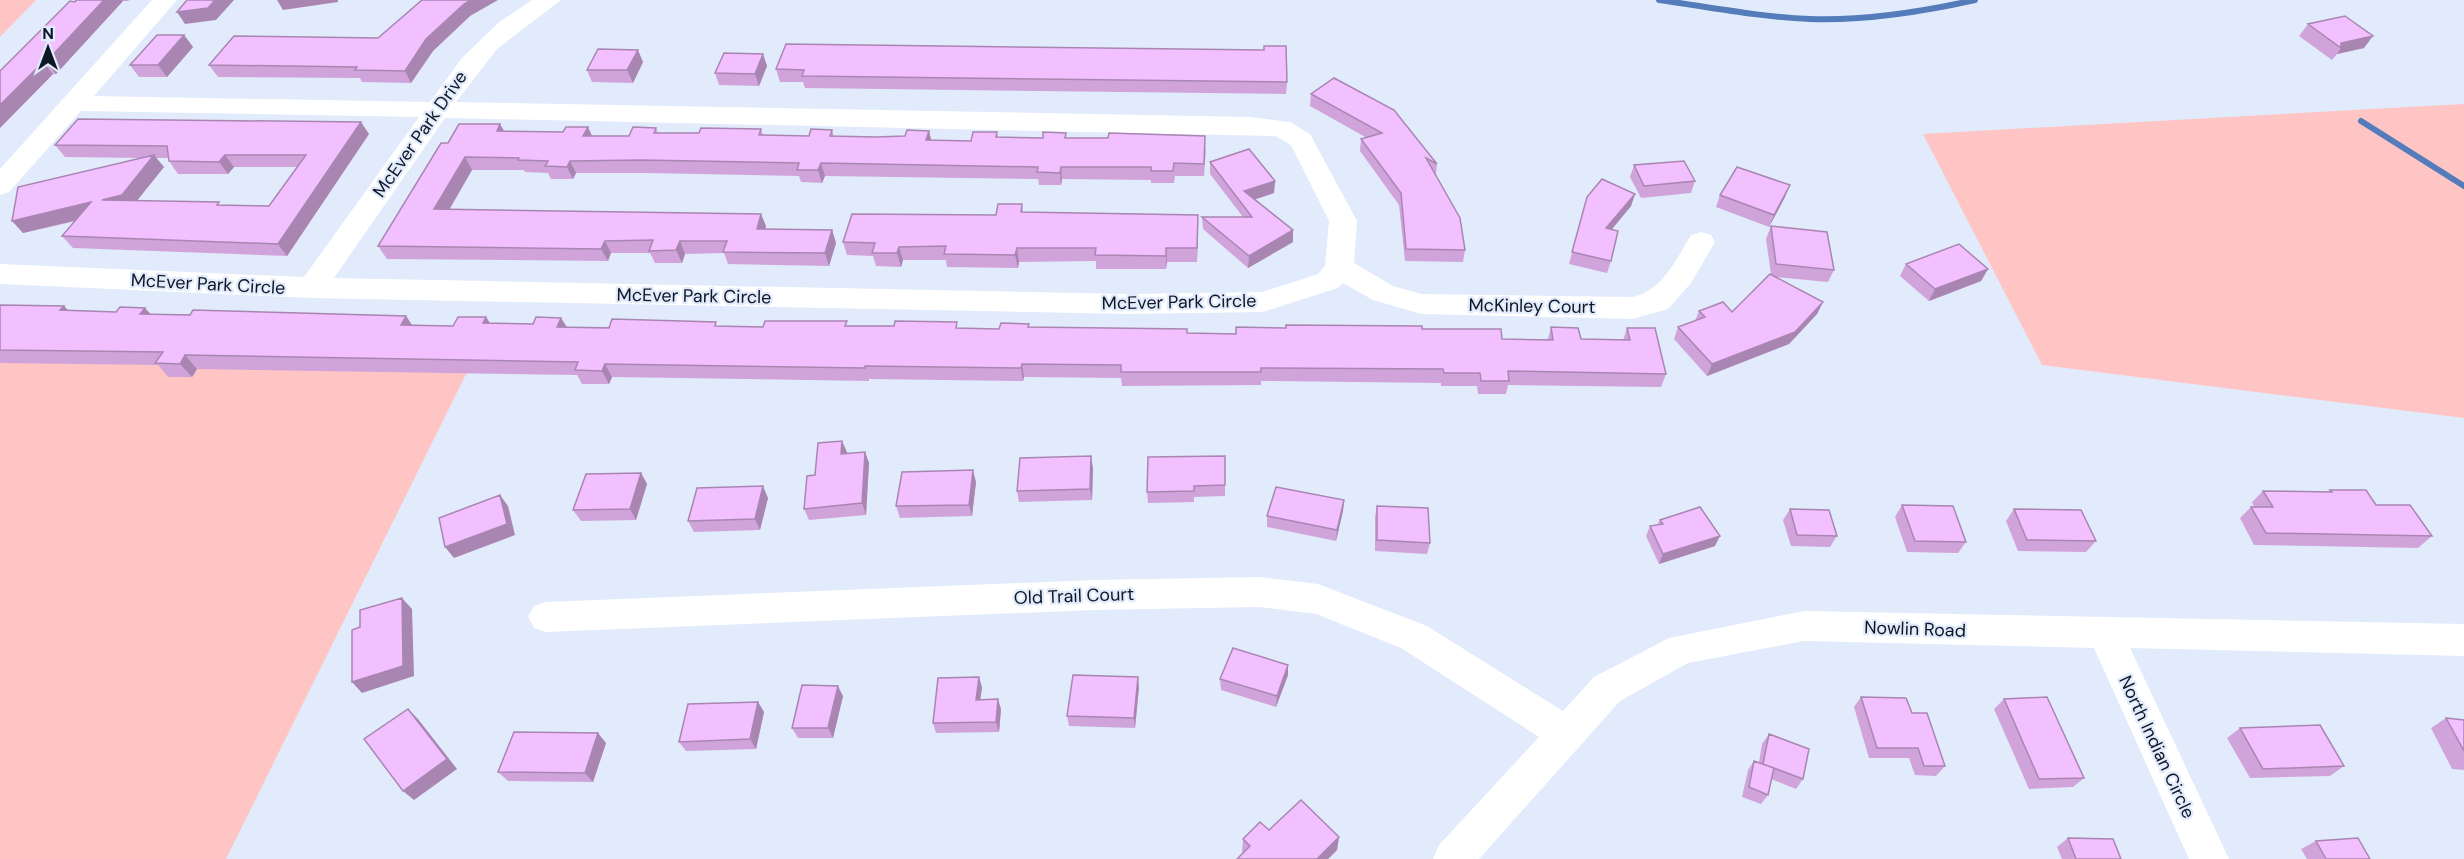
<svg xmlns="http://www.w3.org/2000/svg" width="2464" height="859" font-family="'DM Sans',sans-serif">
	<rect width="100%" height="100%" fill="#e1ebfb"/>
	<path fill="#ffc5c4" d="M0,0h36l-36,37z
		M2464,104v314l-422,-53 -119,-231z
		M0,333l476,21 -250,505h-226z"/>
	<g fill="none" stroke-linecap="round" stroke-linejoin="round">
		<path stroke="#547cbb" stroke-width="6" d="M1659,0c50,7 100,17 151,19 56,2 111,-7 165,-19
			M2361,121l103,65"/>
		<path fill="#fff" fill-rule="evenodd" d="M152,0h25l-83,96 336,6 31,-43 37,-36 34,-23h29l-64,49 -41,53 794,15 40,5 20,12 47,87 -3,42 39,23 28,8 211,3c30,-6 44,-37 59,-62l10,-3 10,3 4,7 -24,41 -23,26 -36,10 -211,-5 -48,-14 -30,-17 -5,5 -75,24 -135,2 -816,-16 -312,-14v-20l304,13 115,-160 -338,-6 -72,81 -9,3v-26zM445,118l830,18 16,9 38,76 -4,45 -7,8 -56,18 -134,2 -794,-16z
			M1259,577l59,7 109,42 136,85 31,-34 75,-39 135,-27 660,13v32l-334,-8 99,211h-40l-95,-211 -290,-7 -116,22 -68,38 -141,158h-46l6,-14 100,-108 -138,-89 -85,-34 -57,-7 -165,3 -548,22 -12,-4 -6,-11 6,-11 12,-4 548,-22z"/>
	</g>
	<path fill="#d0a4db" fill-rule="evenodd" d="M76,0h54l-2,1h-5l-67,73h-3l-53,54z
		M470,16l-37,35 -22,32 -49,-1 -2,-4 -142,-1 -9,-12 169,-27z
		M2308,24l56,24 -27,6 -5,6 -33,-24z
		M184,35l9,12 -26,30h-28l-9,-12z
		M763,54l4,12 -8,20 -40,-1 -4,-12z
		M643,62l-10,21 -41,-1 -5,-12z
		M776,69l511,13 -1,12 -481,-6 -2,-6h-23z
		M1311,94l126,70 -1,11 29,75 -2,12 -58,-1 -6,-56 -39,-54 1,-12 6,-1 -57,-32z
		M500,124l4,7 88,5h37l27,-8 2,5h41l62,-4 2,6 46,1 23,-6 2,6 41,1 30,-1 24,-5 2,9 40,1 26,-9 1,5 45,1 23,-5v5l140,11 -2,27h-29l-1,7h-23v-3l-89,-1 -1,6h-22l-1,-6 -213,-3 -3,7 -21,-1 -2,-6 -153,-3h-70l-3,6h-22l-3,-6 -23,-1 -1,-2h-52l-23,40 317,16 -1,3 67,1 4,13 -7,23 -101,-2 -4,-11 -39,1 -3,9h-27l-5,-10h-39l-3,8 -221,-2 -9,-13 70,-103z
		M369,134l-82,122 -214,-8 -11,-12 14,-15 -53,12 120,-75 -78,-1 -10,-12zM156,158h12l1,3 9,13h50l6,-7h63l-28,39 -47,-1 -85,-5 27,-33z
		M1210,162l65,19 -1,12 -19,6 38,31v12l-45,26 -45,-39 -1,-12h41l-33,-43z
		M1634,165l61,16 -4,12 -50,5 -11,-21z
		M1635,194l-4,12 -19,23 -1,32 -4,12 -38,-9 18,-67z
		M1720,195l65,2 -16,30 -53,-20z
		M1022,204l1,8 175,3 -1,47h-30l-1,7h-70v-8l-77,1 -1,6 -71,-1 -1,-7h-43l-2,7 -25,-1 -3,-10 -26,-1 -4,-13 153,-27z
		M1771,226l63,44 -6,12 -53,-5 48,25 -6,12 -28,30 -82,32 -33,-37 4,-12 17,-6 4,-10 33,1 39,-38 -5,-35z
		M1906,264l82,5 -7,12 -52,20 -29,-25z
		M0,305l64,1 4,5 83,3 255,2 6,9 41,1 33,-9 4,6 43,1 28,-6 6,9 281,-1 151,3 30,-5v3l158,6 49,1 186,-5 80,10h46l3,-12 30,12 42,1 4,-12 39,46 -5,13 -153,-2 -2,9h-28l-1,-8h-36v-3l-180,-2v4l-139,1 -1,-8 -97,-1 -1,4 -154,-2v2l-257,-4 -3,7h-27l-5,-9 -380,-6 -5,8h-24l-10,-12 -158,-2z
		M847,452v2l18,-2 4,11 -3,52 -57,5 -5,-11 11,-34z
		M1225,456v40l-31,1v5l-46,1 -1,-11z
		M1093,468l-1,32 -73,2 -2,-11z
		M641,473l6,11 -11,36 -55,1 -8,-11z
		M976,482l-4,34 -72,2 -4,-12z
		M2330,490l46,15 56,31 -14,12 -164,-3 -14,-27 11,-11h3l-2,-5 11,-11 65,1z
		M768,498l-8,32 -66,2 -6,-11z
		M1344,500l-1,11 -7,30 -69,-14v-11z
		M1902,505l64,37 -8,11 -51,-1 -12,-35z
		M1377,506l53,37 -3,11 -52,-3v-34z
		M1790,509l47,27 -7,11 -39,-1 -8,-26z
		M2014,509l82,32 -10,11 -68,-1 -12,-30z
		M1660,520l55,26 -56,18 -13,-28 4,-10 7,-1z
		M1288,675l-12,32 -55,-17 -1,-11z
		M982,687l-2,13 21,9 -2,23 -63,1 -3,-10z
		M1139,687l-4,41 -66,-2 -2,-10z
		M843,696l-10,42h-35l-6,-10z
		M1861,697l51,16 33,53 -9,10 -21,-1 -6,-17h-40l-15,-51z
		M2004,699l80,79 -11,9 -44,2 -35,-80z
		M758,702l6,10 -8,37 -70,2 -7,-9z
		M2446,718l18,2v50l-12,-1 -21,-41z
		M2240,728l104,38 -14,10 -80,2 -23,-40z
		M1769,734l34,45 -7,10 -25,-10 -3,16 -7,9 -19,-7 6,-27 6,-9 5,1 3,-18z
		M606,743l-13,39 -85,-1 -10,-9z
		M1269,830l70,7 -2,13 -9,9h-91l7,-6 -2,-1 1,-13z
		M2068,838l53,21h-59l-5,-12z
		M2316,841l54,18h-63l-6,-10z"/>
	<path fill="#a986b2" d="M104,0h18l1,1 -67,73 -10,-12z
		M215,0h19l-18,20 -31,4 -8,-12z
		M277,0h61v2l-55,8z
		M471,0h27l-28,16 -37,35 -22,32 -6,-12 21,-32 38,-35z
		M184,35l9,12 -26,30 -9,-12z
		M2373,36l-9,12 -27,6 4,-6v-5z
		M638,50l5,12 -10,21 -6,-13z
		M763,54l4,12 -8,20 -4,-12z
		M43,62l10,12 -53,54v-23z
		M361,122l8,12 -82,122 -9,-12z
		M500,124l7,13 -10,-6z
		M588,127l6,13 -11,-4z
		M929,131l3,12 -6,-3z
		M154,155l10,12 -32,40 -30,-7z
		M225,155l9,12 -6,7 -9,-12z
		M465,157l7,13 -30,52 -8,-13z
		M570,161l6,12 -3,6 -6,-12z
		M821,163l4,13 -3,7 -4,-13z
		M1061,167l1,12 -1,6 -1,-12z
		M1275,181l-1,12 -30,10v-12z
		M1790,185l-5,12 -16,30 5,-12z
		M1635,194l-4,12 -28,34 3,-12z
		M91,202l11,12 -79,19 -11,-12z
		M761,214l5,12 -5,16 -4,-13z
		M1198,215v14l-1,33v-14z
		M832,230l4,13 -7,23 -4,-13z
		M1293,230v12l-45,26 1,-12z
		M605,241l6,12 -3,8 -7,-12z
		M680,241l5,13 -3,9 -6,-13z
		M899,247l4,13 -2,7 -4,-14z
		M1017,248l2,14 -1,6 -3,-13z
		M1166,248l1,14 -1,7z
		M1988,269l-7,12 -52,20 6,-12z
		M1823,302l-6,12 -28,30 -82,32 5,-12z
		M64,306l13,14 -17,-10z
		M145,308l12,13 -17,-7z
		M406,316l9,14 -14,-5z
		M486,317l8,13 -11,-7z
		M561,318l8,13 -12,-4z
		M185,355l12,14 -5,8 -12,-13z
		M605,364l7,13 -3,7 -7,-13z
		M1022,364l2,13 -1,4 -2,-13z
		M842,441l5,11 -1,14 -5,-12z
		M865,452l4,11 -3,52 -4,-12z
		M1091,456l2,12 -1,32 -2,-11z
		M973,470l3,12 -4,34 -3,-11z
		M641,473l6,11 -11,36 -6,-11z
		M763,486l5,12 -8,32 -5,-11z
		M500,495l8,11 7,29 -61,23 -9,-11z
		M1344,500l-1,11 -7,30 1,-11z
		M1720,536l-5,10 -56,18 4,-10z
		M402,598l10,11 2,67 -52,17 -10,-11z
		M1288,665v10l-12,32 1,-11z
		M979,677l3,10 -3,23 -3,-10z
		M1138,677l1,10 -4,41 -1,-10z
		M838,686l5,10 -10,42 -5,-10z
		M998,699l3,10 -2,23 -3,-10z
		M758,702l6,10 -8,37 -6,-10z
		M408,709l10,10 39,50 -43,31 -11,-9z
		M598,733l8,10 -13,39 -8,-9z
		M1339,837l-2,13 -9,9h-11z"/>
	<path fill="#f2bfff" stroke="#a986b2" stroke-width="1.5" d="M76,0h28l-58,62h-3l-43,43v-34l70,-70 5,1z
		M187,0h28l-7,8 -31,4z
		M422,0h49l-7,4 -38,35 -21,32 -50,-1 2,-3 -148,-2 25,-29 144,2z
		M2345,16l28,20 -32,7v5l-33,-24z
		M157,35h27l-26,30h-28z
		M786,44l478,6v-4h22l1,36 -485,-6 2,-6 -28,-1z
		M598,49l40,1 -11,20h-40z
		M724,53l39,1 -8,20 -40,-1z
		M1334,78l60,32 43,54 -11,-6 34,60 5,32 -59,-1 -5,-56 -40,-54 21,-6 -71,-39z
		M78,119l283,3 -83,122 -216,-8 29,-34 -79,19 6,-34 136,-32 -32,40 -20,5 117,2 -2,3 52,1 37,-51h-81l-6,7 -50,-1 -2,-15 -112,-1z
		M459,124h41l-3,7 66,1 3,-5h22l-5,9h46l4,-9 23,1 -2,5h45l2,-5 60,1 -2,6 50,1 2,-7 21,1 -2,6 45,1 30,-1 2,-6 22,1 -3,9 45,1 2,-9h24l-1,5 47,1v-6l23,1 -1,5h43l1,-5 96,3 -1,28 -30,-1 -1,8h-22v-4h-90l-1,6 -23,-1 1,-5 -217,-4 -3,7h-21l2,-7 -158,-3 -71,1 -3,6 -22,-1 3,-5 -30,-1 1,-2 -54,-1 -31,52 327,5 -4,15 75,1 -7,23 -102,-1 4,-11h-47l-4,9 -27,1 4,-11 -48,1 -4,8 -223,-3 63,-103h7z
		M1249,149l26,32 -31,10 49,39 -44,26 -47,-39h50l-42,-55z
		M1684,161l11,20 -51,5 -10,-21z
		M1737,167l53,18 -16,30 -54,-20z
		M1602,179l33,15 -29,34 12,3 -7,30 -39,-9 15,-55z
		M998,204h24l-1,8 177,3 -1,33h-31v8l-71,-1 1,-7h-79l-2,7 -71,-1 2,-8 -47,1 -2,6h-25l3,-10 -32,-1 9,-28 144,1z
		M1771,226l56,6 7,38 -58,-6z
		M1959,244l29,25 -53,20 -29,-25z
		M1770,274l53,28 -28,30 -83,32 -34,-37 27,-10 -6,-6 24,-9 9,10z
		M0,305l64,1 -4,4 56,2 4,-5 25,1 -5,6 50,1 3,-5 213,6 -5,9 52,1 5,-9h28l-3,6 50,1 3,-7 25,1 -4,9 52,1 3,-9 104,3 -1,4 48,1 2,-6h82l-2,5h49l1,-5 62,1 -1,6 43,1 2,-6 28,1 -1,3 159,2v4l49,1v-7l50,1v-3l136,1v3h79l1,10 51,1 -2,-13 27,1 3,11 49,1 -3,-12h28l11,46 -158,-3 1,10h-28l-1,-8h-36l-1,-4 -182,-1v4h-140v-7l-99,-1 -1,4 -156,-2v2l-260,-4 -3,7 -27,-1 3,-8 -393,-7 -5,9 -25,-1 8,-11 -163,-2z
		M842,441l-1,13 24,-2 -3,51 -58,6 3,-33 8,-1 3,-32z
		M1091,456l-1,33 -73,2 3,-33z
		M1225,456v29l-31,1v5l-47,1 1,-35z
		M973,470l-4,35 -73,1 6,-34z
		M641,473l-11,36 -57,1 13,-36z
		M763,486l-8,33 -67,2 9,-33z
		M1276,487l68,13 -7,30 -70,-14z
		M2330,490h36l10,15h34l22,31 -166,-3 -15,-26h22l-10,-16 69,1z
		M500,495l7,29 -62,23 -6,-29z
		M1902,505l51,1 13,36 -51,-1z
		M1377,506l51,2 2,35 -53,-3z
		M1700,507l20,29 -57,18 -13,-28 13,-2 -3,-4z
		M1790,509l39,1 8,26 -40,-1z
		M2014,509l67,1 15,31 -69,-1z
		M402,598l1,68 -51,16v-52l8,-3v-17z
		M1233,648l55,17 -11,31 -57,-17z
		M1073,675l65,2 -4,41 -67,-2z
		M979,677l-3,23 22,-1 -2,23 -63,1 5,-45z
		M802,685l36,1 -10,42h-36z
		M1861,697l45,1 6,15h15l18,53h-21l-6,-18h-41z
		M2047,697l37,81 -45,1 -35,-80z
		M758,702l-8,37 -71,3 9,-38z
		M408,709l39,50 -44,32 -39,-52z
		M2446,718l18,2v31z
		M2320,725l24,41 -81,3 -23,-41z
		M514,732l84,1 -13,40 -87,-1z
		M1769,734l40,15 -6,30 -40,-15z
		M1754,761l20,7 -6,27 -19,-8z
		M1301,800l38,37 -22,22h-80l13,-13 -7,-7 17,-17 9,8z
		M2068,838l45,1 8,20h-45z
		M2358,838l12,21h-44l-10,-18z"/>
	<g text-anchor="middle" dominant-baseline="central" stroke-width="4.5" stroke-linejoin="round" paint-order="stroke">
		<g font-size="18" fill="#0e1725" stroke="#e1ebfb">
			<text transform="translate(420 134) rotate(-55)">McEver Park Drive</text>
			<text transform="translate(208 284) rotate(3)">McEver Park Circle</text>
			<text transform="translate(694 296) rotate(1)">McEver Park Circle</text>
			<text transform="translate(1179 302) rotate(-1)">McEver Park Circle</text>
			<text transform="translate(1532 306) rotate(1)">McKinley Court</text>
			<text transform="translate(1074 596) rotate(-2)">Old Trail Court</text>
			<text transform="translate(1915 629) rotate(2)">Nowlin Road</text>
			<text transform="translate(2157 747) rotate(65)">North Indian Circle</text>
		</g>
	</g>
	<g transform="translate(48 48)" stroke="#e1ebfb" stroke-width="4.5" paint-order="stroke">
	<path d="M0-4.5L10 22L0 15L-10 22Z" fill="#0e1725"/>
	<text y="-9" font-size="16" font-weight="bold" text-anchor="middle" fill="#0e1725">N</text>
	</g>
</svg>
